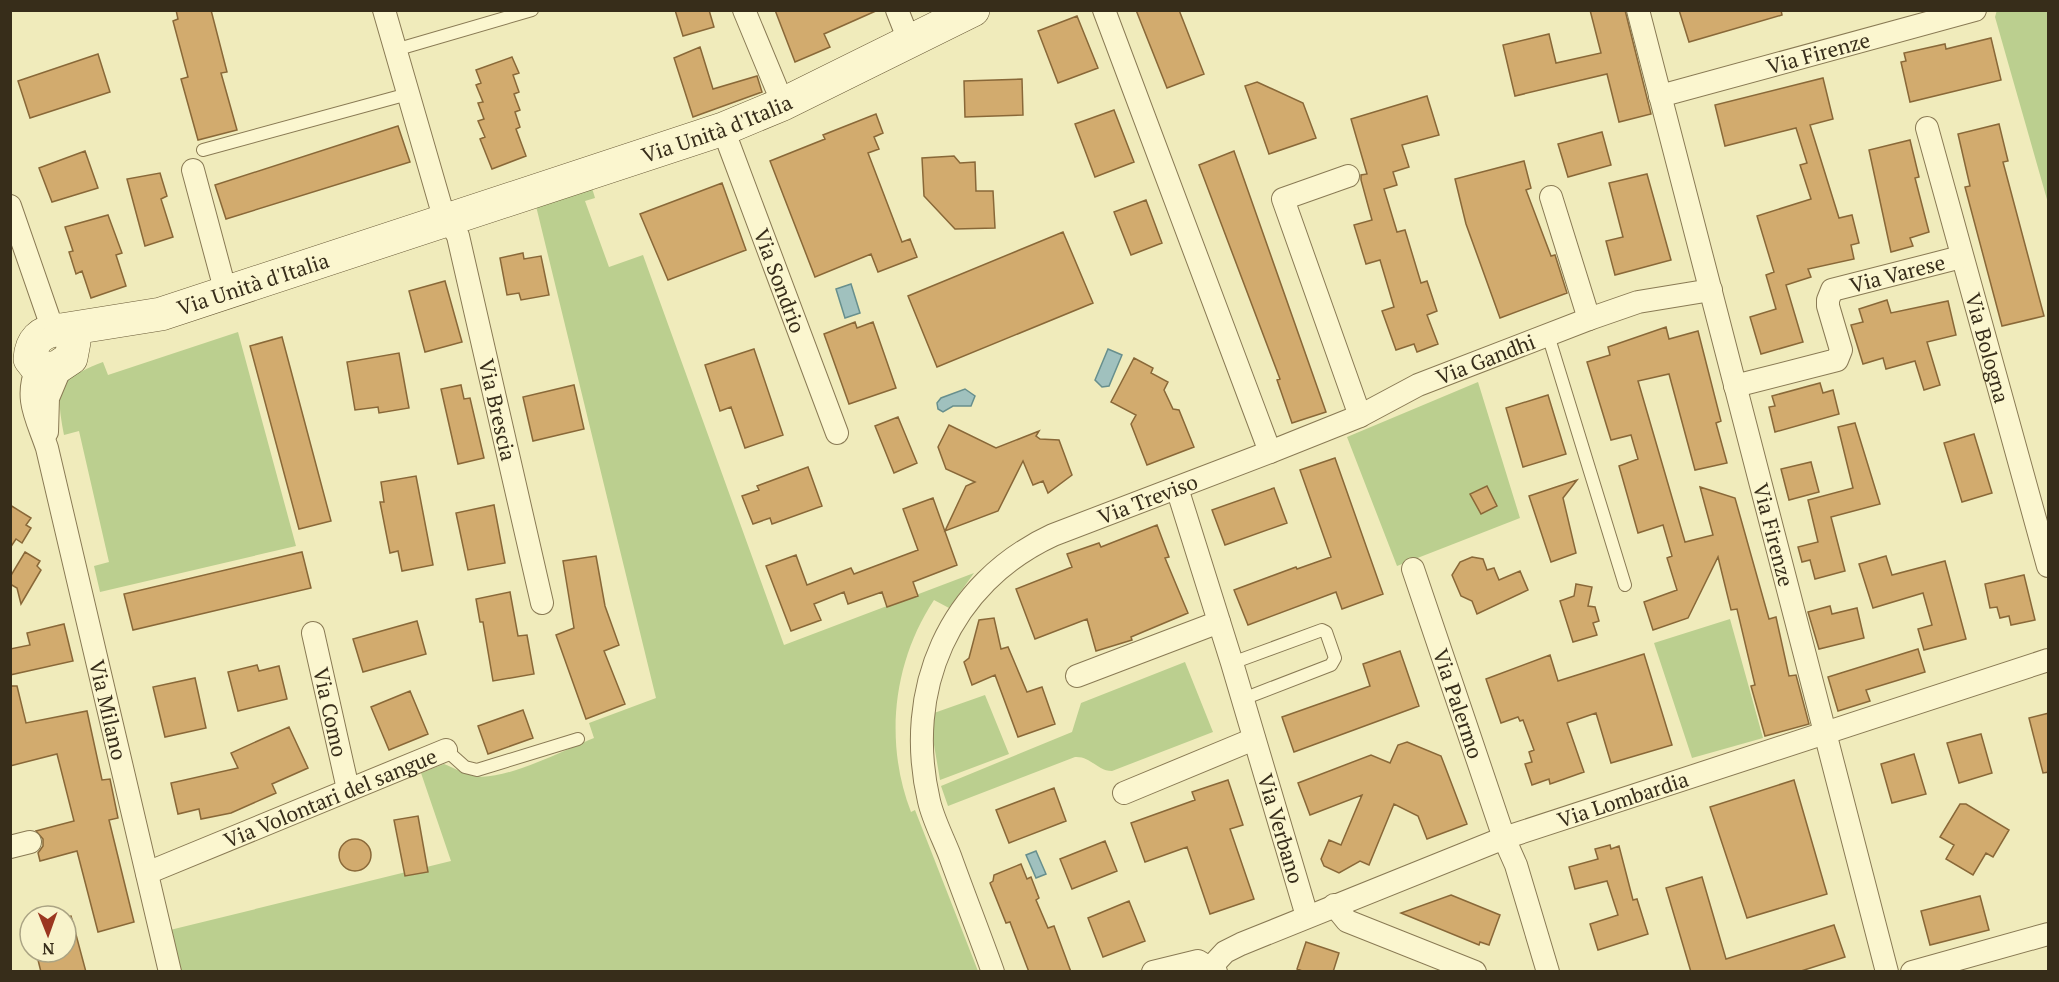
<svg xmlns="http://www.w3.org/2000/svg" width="2059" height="982" font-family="'PT Serif',serif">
	<rect width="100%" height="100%" fill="#f0ebbb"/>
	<path fill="#bbcf8f" d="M1997,10l51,1v192l-53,-186z
		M592,188l3,10 -10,3 24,66 34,-12 141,390 190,-72 -25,35 -15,-8c-41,62 -50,142 -23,212l4,-2 63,161h-798l-10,-41 281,-69 -30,-88 23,-9c10,4 20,10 31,12 27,6 92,-27 119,-38l-5,-15 67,-25 -120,-492z
		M238,332l58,214 -196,46 -6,-26 15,-4 -30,-131 -15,4c-9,-48 -7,-55 39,-73l5,13z
		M1478,382l42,136 -123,48 -50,-129z
		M1730,619l33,119 -71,20 -38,-115z
		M1185,662l28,70 -101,39c-15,0 -21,-15 -37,-14l-127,49 -7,-20 131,-54 9,-29z
		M985,695l24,59 -69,26 -7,-41 1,-26z"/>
	<path fill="#a0c1be" stroke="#678f8d" stroke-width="1.5" d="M851,284l9,29 -15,5 -9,-29z
		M1108,349l14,6 -13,31 -7,1 -7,-7z
		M965,389l10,7 -4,10h-18l-10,6 -5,-3 -1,-6 4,-5z
		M1036,851l10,23 -10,4 -10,-23z"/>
	<path fill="#d2ab6e" stroke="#896838" stroke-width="1.5" d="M176,10h35l16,62 -6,1 16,57 -39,10 -17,-61 7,-2 -15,-56 5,-2z
		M675,10h34l5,17 -31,9z
		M775,10h103l-54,24 6,13 -35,15z
		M1136,10h43l25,64 -37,14z
		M1590,10h35l26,104 -32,8 -12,-48 -92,22 -12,-51 46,-11 7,29 45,-10z
		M1679,10h102l1,5 -93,27z
		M1077,16l21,52 -40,15 -20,-52z
		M1991,38l10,42 -91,22 -9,-40 5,-1 -2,-8 41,-9 1,5z
		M700,47l13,42 44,-13 5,16 -69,25 -19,-59z
		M98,54l12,38 -80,26 -12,-37z
		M512,57l7,16 -6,2 6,17 -5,2 6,16 -5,2 5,15 -4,2 10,27 -34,13 -12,-30 5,-2 -7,-16 6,-2 -6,-16 5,-1 -7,-17 5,-2 -5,-13z
		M1823,78l10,41 -23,6 29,93 13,-3 7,28 -8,2 3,14 -46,10 3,8 -25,8 17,57 -42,12 -11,-37 26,-8 -10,-34 8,-3 -17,-56 54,-17 -11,-34 7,-2 -11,-35 -71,18 -10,-41z
		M1022,79l1,36 -58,2 -1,-36z
		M1257,82l46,21 13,35 -47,16 -24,-68z
		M1427,96l12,39 -37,10 7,22 -16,5 4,13 -13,4 13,43 8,-2 16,53 6,-2 10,30 -10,4 11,29 -21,8 -3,-8 -18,6 -14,-39 12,-4 -14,-47 -14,4 -12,-39 18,-5 -11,-40v-5l6,-1 -16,-55z
		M1114,110l20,52 -39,15 -20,-53z
		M876,114l7,19 -9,4 5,12 -11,4 34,89 8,-3 7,18 -39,15 -7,-18 -56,23 -45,-116 55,-22 -2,-4z
		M1999,124l9,37 -5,1 41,154 -42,10 -37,-139 5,-1 -12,-52z
		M398,126l12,36 -184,57 -11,-34z
		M1602,132l9,33 -43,12 -10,-33z
		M1910,140l9,37 -4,1 14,54 -19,6 3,8 -22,6 -22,-102z
		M85,151l13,37 -46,14 -13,-34z
		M1234,151l92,261 -34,11 -15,-43 3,-1 -81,-214z
		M954,156l6,7 15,-1 1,29h17l2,37 -40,1 -31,-33 -2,-38z
		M1524,161l7,27 -5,2 25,66 4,-1 12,38 -67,25 -34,-94 -11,-45z
		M160,173l7,23 -6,3 12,38 -28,9 -18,-67z
		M1647,174l24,86 -56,15 -9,-34 17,-4 -14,-54z
		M722,183l24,67 -78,30 -28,-66z
		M1146,200l16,43 -31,12 -17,-43z
		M108,215l14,38 -6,2 10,31 -35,12 -9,-27 -6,3 -7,-22 4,-1 -8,-24z
		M1063,232l30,71 -156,64 -29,-71z
		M523,253l1,6 17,-3 8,39 -28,5 -2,-7 -12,2 -7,-37z
		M445,281l17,61 -37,10 -16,-61z
		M1887,300l4,13 57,-12 8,34 -29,7 13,43 -16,5 -9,-29 -29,8 -3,-11 -20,6 -12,-39 12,-3 -4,-13z
		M855,322l2,6 16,-6 23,66 -47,16 -25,-70z
		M1666,327l3,12 29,-8 23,90 -5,2 11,40 -32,7 -26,-96 -31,7 47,161 28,-7 -13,-48 35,11 34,121 7,-2 13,59 7,-1 13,49 -44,12 -14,-50 4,-1 -18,-76 -6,1 -13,-53 -30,61 -35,12 -9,-28 33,-12 -10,-32 5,-2 -9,-31 -25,8 -19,-67 19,-7 -7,-24 -20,5 -24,-78 23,-7 -2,-8z
		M282,337l49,184 -32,8 -49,-183z
		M754,349l29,86 -38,13 -14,-41 -11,4 -15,-46z
		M399,353l10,55 -30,5 -1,-6 -23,3 -8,-48z
		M1134,358l19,10 -2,5 17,9 -4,8 9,19 6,1 15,37 -47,18 -16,-41 5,-9 -25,-13z
		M1820,383l3,10 10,-3 6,24 -64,18 -6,-25 6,-1 -3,-10z
		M461,385l3,14 6,-1 14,60 -26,6 -17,-75z
		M574,385l10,44 -51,12 -10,-44z
		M1548,395l18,59 -43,13 -17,-59z
		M898,417l19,46 -23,10 -19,-47z
		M1855,423l25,81 -49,13 14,54 -30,8 -5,-19 -8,2 -4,-15 20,-5 -10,-42 45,-12 -15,-61z
		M949,425l47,23 43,-17 -3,5 4,3 19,1 13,35 -24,18 -5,-12 -10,4 -10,-24 -25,50 -53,20 21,-45 9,-4 -29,-13 -8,-22z
		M1974,434l18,59 -30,9 -18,-59z
		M1335,458l48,136 -41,15 -6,-17 -88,33 -14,-35 62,-23 1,2 34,-12 -31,-87z
		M1811,462l8,30 -30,8 -8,-31z
		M808,467l14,39 -50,18 -2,-6 -17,6 -11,-28 17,-6 -2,-4z
		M416,476l17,89 -31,6 -4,-20 -8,2 -10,-51h4l-3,-20z
		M1577,480l-14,18 13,55 -25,9 -22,-66z
		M1487,486l10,20 -16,8 -11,-20z
		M1274,488l13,35 -62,22 -13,-35z
		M933,498l24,67 -44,17 5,14 -31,11 -5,-15 -34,12 -4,-12 -30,12 7,16 -30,11 -25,-65 30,-11 11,30 44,-17 3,6 64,-24 -15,-41z
		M10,505l21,13 -5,7 5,3 -9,15 -6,-4 -6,9z
		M494,505l11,58 -37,7 -12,-57z
		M1157,525l12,32 -4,1 23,55 -57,24 1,3 -36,11 -9,-32 -52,20 -19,-50 56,-22 -5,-13 32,-11 2,4z
		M25,552l15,9 -3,5 4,4 -20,34 -4,-16 -7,-4v-7z
		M302,552l9,36 -178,42 -9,-36z
		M596,556l9,50 14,39 -15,6 21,53 -39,15 -30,-84 18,-7 -11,-67z
		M1886,556l6,19 53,-14 21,78 -42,11 -6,-21 14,-4 -9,-32 -50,15 -14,-44z
		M1472,557l11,2 4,11 7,-2 5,12 21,-9 8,19 -51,24 -5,-13 -11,-5 -9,-21 8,-13z
		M2024,575l11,45 -24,5 -2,-9 -9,2 -3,-11 -7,1 -5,-24z
		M1576,584l16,3 -4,19 7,1 4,14 -6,2 4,12 -24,7 -13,-41 14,-5z
		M510,592l8,44 9,-1 7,39 -41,7 -10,-59h-3l-4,-23z
		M1830,606l2,8 25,-6 7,30 -45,11 -11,-37z
		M994,618l7,31 7,-2 19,45 15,-5 13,37 -37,13 -23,-62 -23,10 -8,-23 5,-4 10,-38z
		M417,621l9,33 -63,18 -10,-33z
		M64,624l9,37 -63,14v-26l20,-4 -3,-12z
		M1918,649l7,23 -59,18 4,11 -32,10 -10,-34z
		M1400,651l19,55 -125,46 -12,-35 88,-31 -7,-22z
		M1644,654l28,91 -61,18 -15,-50 -29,10 17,49 -34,12 -1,-5 -17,6 -7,-21 7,-2 -3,-10 5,-2 -11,-30 -3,1 -2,-4 -17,6 -15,-44 64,-24 8,26z
		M257,665l2,6 20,-5 8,33 -49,12 -10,-39z
		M195,678l11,50 -41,9 -12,-50z
		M10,686h7l9,37 61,-12 15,69 8,-1 8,39 -9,2 25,102 -36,10 -21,-81 -37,10 -2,-8 5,-7v-7l-7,-8 38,-10 -17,-67 -47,12z
		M410,691l18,43 -39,16 -18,-43z
		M523,710l10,28 -45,16 -10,-28z
		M2049,713v59l-6,1 -14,-55z
		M289,727l19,41 -36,16 4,9 -45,20 -30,6 -2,-10 -21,5 -7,-31 67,-15 -7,-15z
		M1981,734l11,39 -33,10 -12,-40z
		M1407,742l34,14 26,68 -40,15 -9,-23 -24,-12 -25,61 -9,-4 -21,12 -15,-7 -3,-7 8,-19 12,5 21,-50 -52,20 -12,-32 73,-28 19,8 8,-18z
		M1914,754l12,40 -34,9 -11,-39z
		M1228,780l15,45 -13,4 24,70 -44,15 -23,-67 -42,15 -14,-39 64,-23 -3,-8z
		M1794,780l33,114 -80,24 -37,-111z
		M1054,788l12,33 -57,22 -13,-33z
		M1960,804h6l43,26 -16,27 -7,-4 -13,22 -27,-16 8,-14 -14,-8z
		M418,816l10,56 -23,4 -11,-56z
		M339 855a16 16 0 1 1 32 0a16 16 0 1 1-32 0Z
		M1105,841l12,30 -45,18 -12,-30z
		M1610,845l1,4 8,-3 14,54 4,-1 11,35 -50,16 -8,-26 28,-9 -11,-34 -32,8 -6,-22 29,-8 -3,-10z
		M1021,864l6,15 4,-2 8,21 -3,2 12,28 6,-2 17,46h-42l-19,-50 -4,1 -16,-40 3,-2 1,-6z
		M1702,877l24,82 108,-34 11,32 -47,15h-107l-25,-84z
		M1451,895l49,20 -11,30 -9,-3 -1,3 -78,-32z
		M1980,896l9,34 -59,15 -9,-34z
		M1129,901l16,40 -42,16 -15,-39z
		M71,916l15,56h-45l-5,-20h30v-35z
		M1306,942l33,11 -6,19h-28l-8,-3z"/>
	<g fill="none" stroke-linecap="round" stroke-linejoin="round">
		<g stroke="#897a54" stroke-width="14">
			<path id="lane" d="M395,50l137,-40
				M203,150l205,-56
				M1548,335l77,250
				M1232,663l90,-33 4,2 9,26 -4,7 -88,34
				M446,750l19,17 12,3 101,-31"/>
		</g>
		<g stroke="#897a54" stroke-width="24">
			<g id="street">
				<path id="s1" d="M384,10l57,197 17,29 84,367"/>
				<path d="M744,10l39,94"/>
				<path d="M897,10l13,33"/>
				<path d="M1104,10l166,442"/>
				<path id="s2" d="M1638,10l249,962"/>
				<path id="s3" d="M1660,96l315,-86"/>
				<path id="s4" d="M1927,128l121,438"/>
				<path id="s5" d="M723,129l114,304"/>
				<path d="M193,170l33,123"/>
				<path d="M1348,176l-65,23 77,217"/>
				<path d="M1551,197l38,122"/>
				<path d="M10,206l43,124"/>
				<path id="s6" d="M37,368c-13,31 0,50 10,80l123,524"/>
				<path id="s7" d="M1735,386l102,-26 4,-10 -13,-44v-6l4,-10 129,-33"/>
				<path d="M47,432l1,-34 13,-31"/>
				<path id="s8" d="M1177,488l55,175 75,253"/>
				<path id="s9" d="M1413,569l91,269 12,27 32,107"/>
				<path id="s10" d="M313,633l35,156"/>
				<path d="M1077,676l142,-54"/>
				<path d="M1124,793l130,-54"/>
				<path d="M10,847l20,-5"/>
				<path id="s11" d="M147,873l299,-123"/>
				<path d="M1334,905l13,16 128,51"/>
				<path id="s12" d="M1211,967l14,-15 16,-8 263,-106 544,-178"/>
				<path id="s13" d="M993,972c-14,-39 -29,-77 -43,-116 -7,-18 -17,-37 -21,-55 -26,-111 20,-218 124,-266l217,-83 90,-36 58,-31 171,-66 49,-17 73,-12"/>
				<path d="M1153,972l45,-11 18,11"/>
				<path d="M1912,972l136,-38"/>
			</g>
		</g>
		<g stroke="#6a5b38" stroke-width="34">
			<g id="secondary">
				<path d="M58,330l10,3 6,9 -3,16 -15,10h-19l-7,-9c1,-18 11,-28 28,-29z"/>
				<path id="s14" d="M61,330l100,-16 562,-185 60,-25 190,-94"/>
			</g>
		</g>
		<use href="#lane" stroke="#fbf6cf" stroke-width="12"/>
		<use href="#street" stroke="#fbf6cf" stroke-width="22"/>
		<use href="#secondary" stroke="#fbf6cf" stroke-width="33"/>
	</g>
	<g text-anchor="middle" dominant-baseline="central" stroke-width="4.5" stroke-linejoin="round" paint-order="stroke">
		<g font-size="21" fill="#372d1a" stroke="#f8f3cb">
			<text stroke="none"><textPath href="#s3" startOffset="164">Via Firenze</textPath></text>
			<text stroke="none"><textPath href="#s14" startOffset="687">Via Unità d'Italia</textPath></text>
			<text stroke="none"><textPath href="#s7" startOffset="246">Via Varese</textPath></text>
			<text stroke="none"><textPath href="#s5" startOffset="162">Via Sondrio</textPath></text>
			<text stroke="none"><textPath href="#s14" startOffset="198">Via Unità d'Italia</textPath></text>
			<text stroke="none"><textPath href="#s4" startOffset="228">Via Bologna</textPath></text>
			<text stroke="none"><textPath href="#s13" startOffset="969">Via Gandhi</textPath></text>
			<text stroke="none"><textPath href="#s1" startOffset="417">Via Brescia</textPath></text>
			<text stroke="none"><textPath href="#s13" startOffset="603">Via Treviso</textPath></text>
			<text stroke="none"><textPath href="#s2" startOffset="542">Via Firenze</textPath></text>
			<text stroke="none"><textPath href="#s9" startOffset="142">Via Palermo</textPath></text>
			<text stroke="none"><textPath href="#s6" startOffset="352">Via Milano</textPath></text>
			<text stroke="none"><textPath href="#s10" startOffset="81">Via Como</textPath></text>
			<text stroke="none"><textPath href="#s11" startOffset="198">Via Volontari del sangue</textPath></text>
			<text stroke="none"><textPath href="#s12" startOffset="447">Via Lombardia</textPath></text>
			<text stroke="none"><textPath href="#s8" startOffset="356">Via Verbano</textPath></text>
		</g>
	</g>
	<rect width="2059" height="982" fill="none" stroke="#372d1a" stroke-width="24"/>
	<g transform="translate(48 934) rotate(179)"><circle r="28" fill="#f8f3cb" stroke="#aba484" stroke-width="1.5"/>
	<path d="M0-4.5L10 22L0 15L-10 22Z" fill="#9b3720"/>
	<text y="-9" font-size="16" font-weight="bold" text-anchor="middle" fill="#372d1a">N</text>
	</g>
</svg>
